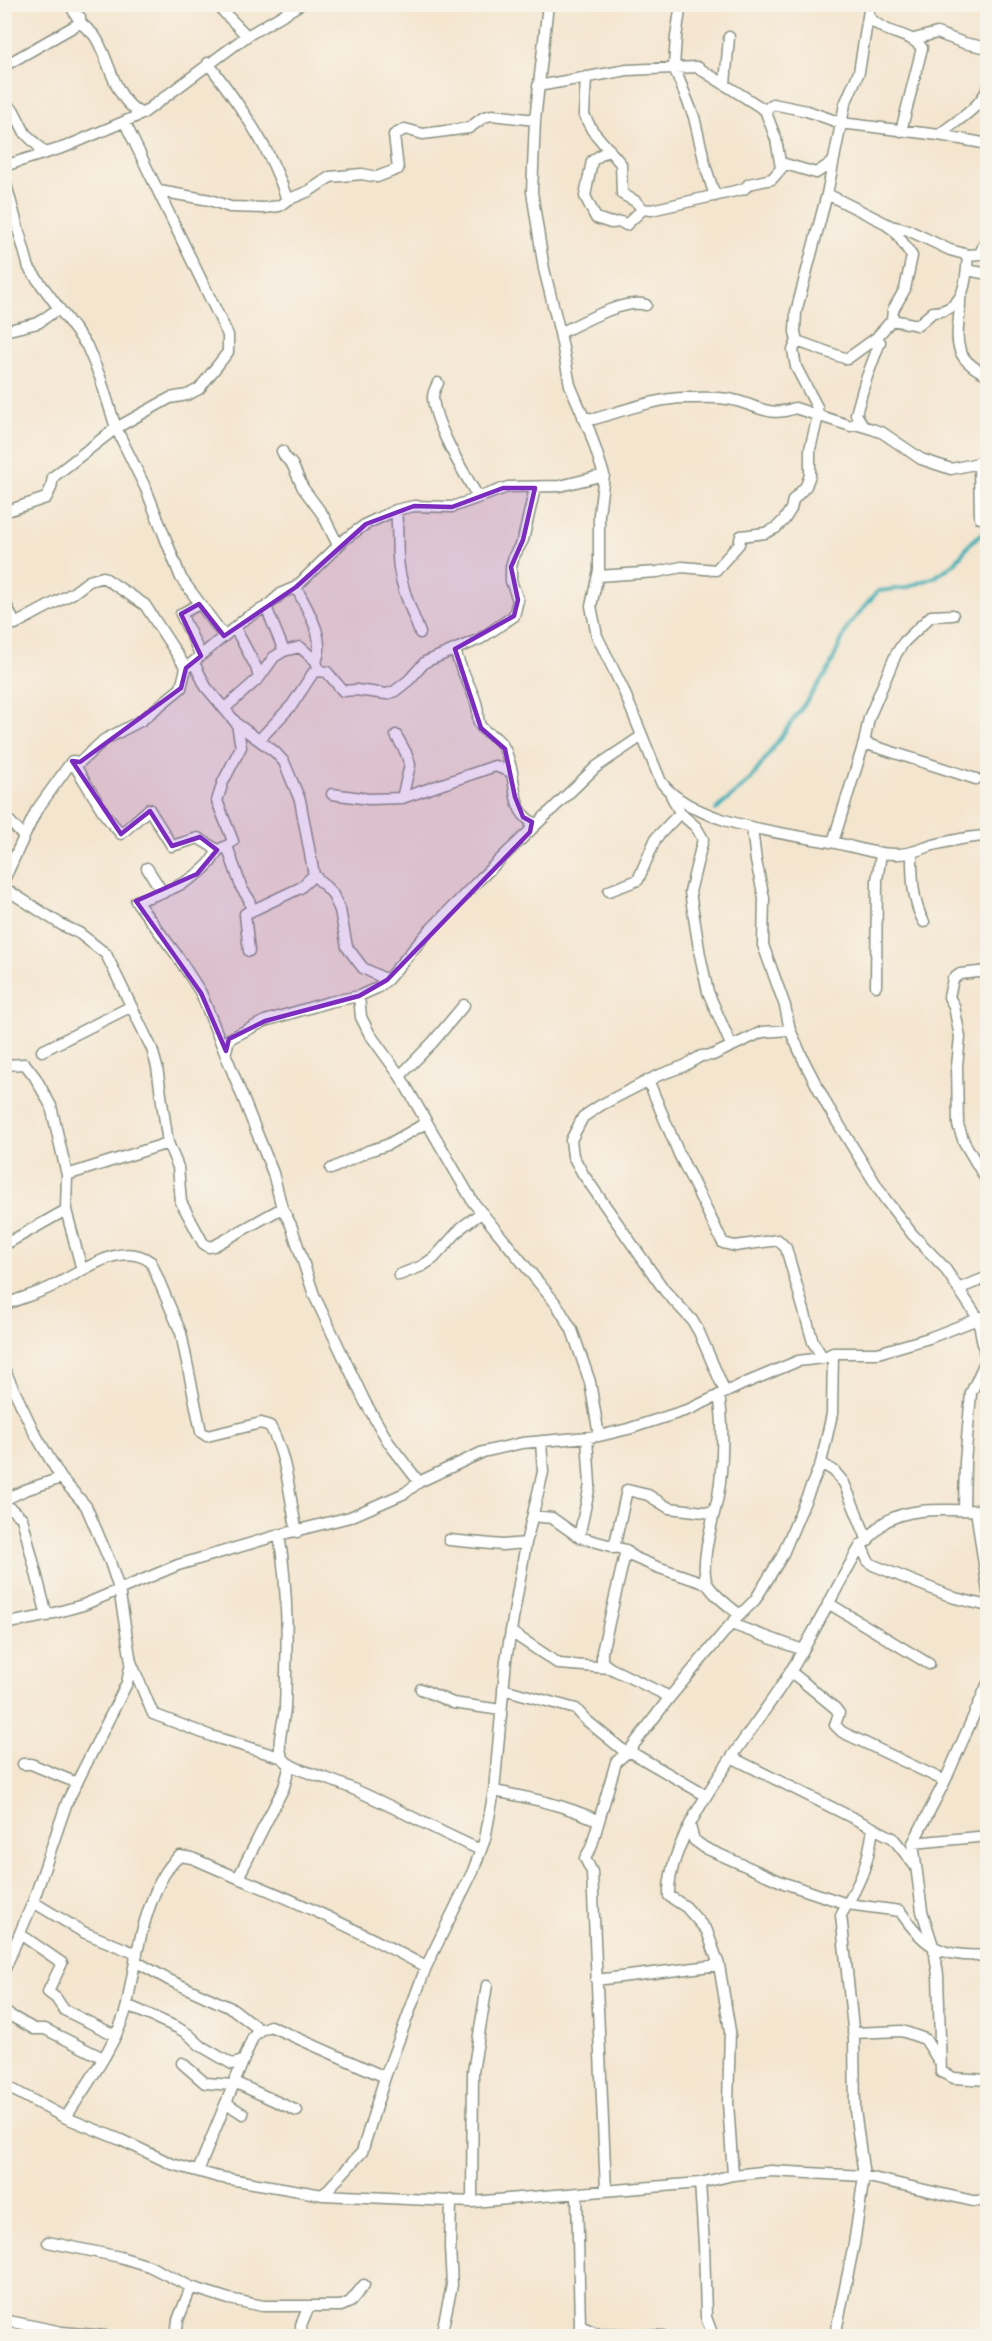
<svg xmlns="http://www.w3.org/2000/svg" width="992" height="2341" font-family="'Indie Flower',sans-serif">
	<rect width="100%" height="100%" fill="#f7f3e8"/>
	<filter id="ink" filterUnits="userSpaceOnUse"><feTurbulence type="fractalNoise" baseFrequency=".0167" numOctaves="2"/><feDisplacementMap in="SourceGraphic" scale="12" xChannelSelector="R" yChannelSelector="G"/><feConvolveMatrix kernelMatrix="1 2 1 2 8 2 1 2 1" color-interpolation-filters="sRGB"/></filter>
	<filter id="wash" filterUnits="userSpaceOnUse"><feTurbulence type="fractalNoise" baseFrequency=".008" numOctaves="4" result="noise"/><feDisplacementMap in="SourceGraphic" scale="24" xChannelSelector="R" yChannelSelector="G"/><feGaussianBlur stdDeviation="1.35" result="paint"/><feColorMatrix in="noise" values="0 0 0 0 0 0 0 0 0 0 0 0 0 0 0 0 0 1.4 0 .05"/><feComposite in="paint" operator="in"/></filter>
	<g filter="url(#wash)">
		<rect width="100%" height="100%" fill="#f4e5cf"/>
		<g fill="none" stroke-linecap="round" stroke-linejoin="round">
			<path stroke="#3eafb6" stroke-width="4" d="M716,810l35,-31 77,-108 20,-45 30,-35 27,-3 30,-11 19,-13 18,-23 16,-11"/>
		</g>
	</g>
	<g filter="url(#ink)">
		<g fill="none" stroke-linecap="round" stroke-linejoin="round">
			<g stroke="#8a9182" stroke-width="13">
				<path id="street" d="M70,4c3,6 6,12 10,17 4,7 12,10 16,17 15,25 18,62 46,76
					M216,4l31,32
					M548,4l-13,116 -3,72 12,77 16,64 10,52 20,47 14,43 -5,39v56l-8,36 6,30 26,53 38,93c32,42 121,51 170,60 22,4 44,13 67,12 13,0 23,-5 35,-9 17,-4 37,-9 55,-9
					M681,4l-5,33 -2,30 20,50 12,51 9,28
					M868,16c19,21 41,15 54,32l-21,83
					M914,39l23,-6 27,10 24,5
					M208,63c31,41 64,87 79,137
					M4,66l76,-43v-6
					M586,77l-2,38 8,15 29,34 1,30 13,7 8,8 8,1 93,-21 5,-5 23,-5 13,-15 31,9 17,-11
					M725,84l4,-47
					M538,86l89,-16 70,-3 68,43 11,29 5,29
					M4,102l10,9 11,22 20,20
					M765,110l8,-6 34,7 34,12 98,12 49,9
					M939,135c18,-15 39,-25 49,-47
					M609,149l-17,12 -7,35 11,22 15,5 10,-1 5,3 17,-16
					M4,166l61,-19 77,-33 105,-78 54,-32
					M4,177l25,91 58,78 13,31 16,51 30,61 35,89 43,58
					M159,191l51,9 20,7 34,1 15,-2 8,-6 22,-9 21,-14 32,-3 15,3 21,-8 -4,-34 11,-6 18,5 46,-6 15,-11 8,-2 43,5
					M827,194l64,32 17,4 42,20 18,5
					M967,270l21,4
					M960,297c1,35 -16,58 28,78
					M892,320l26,5 15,-13c33,-1 33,-32 35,-57l12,-1 8,-19
					M4,331l34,-8 21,-15
					M560,333c21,-10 64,-35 86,-28
					M797,341l50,18 29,-21
					M438,383c-2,4 -5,9 -5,14 1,27 31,76 45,100
					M583,417l11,2c28,-8 63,-21 92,-21 13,0 28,-1 42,1 27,4 39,20 67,9l56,18 4,-2 17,5 11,4 38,26 30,10 37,-8
					M863,426l-7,-12 9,-32 15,-40 -4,-4 16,-18 1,-10 12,-21 7,-33 -17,-25 -11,-8
					M282,451l3,6 7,7 11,24 20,27 15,30
					M979,464l1,54
					M396,510c2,16 1,31 2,47 1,26 13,52 22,76
					M4,512l42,-14 5,-10 2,-11 63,-49 54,-30 17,-3 12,-6 29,-37v-17l-103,-212
					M598,576l59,-4 25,-5 34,3 23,-26 2,-8 24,-3 11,-5 8,-8 7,-11 2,-9 13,-14 4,-11v-26l8,-33 -1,-9 -21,-40 -3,-17 4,-9 -2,-9 1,-20 31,-118 18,-90 14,-32 11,-68
					M296,587c10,21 31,51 20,74
					M4,600l11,24 58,-31 16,-12 14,-4 42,28 41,63
					M199,604l-18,10 20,42
					M266,607l18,44 16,-4 16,14 3,10
					M235,628l21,39 3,11
					M455,649c4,21 17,37 22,57 2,7 -1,16 5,22 4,5 11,7 15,11 9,8 11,19 14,29 5,20 2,43 21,54l-2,9
					M194,663l12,24 31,37 38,28 9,10 16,38 14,75 18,18 8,17 7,37 16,21 24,12
					M225,708l34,-30 15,-21 10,-6
					M237,724l4,23 -18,35 -6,19 16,40 -6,5 15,43 7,10 2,10 -6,5
					M396,735l10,18 4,12 -8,33
					M259,740l33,-35 21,-32 6,-2 8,1 16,19 13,-1 31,4 8,-3 14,-11 16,-18 55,-23 34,-23 4,-16 -7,-19v-14l3,-11 9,-16 12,-52
					M864,743l112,36
					M72,761l34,55 15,18 28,-25 23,37 26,-8 20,12 9,-4
					M332,794l37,5 33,-1 93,-32 17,6
					M671,795l9,18 16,14 7,12 -13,53 10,63 8,37 23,53
					M4,815l20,22
					M752,828l4,33 8,37 -1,47 22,61 5,24 15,33 23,44 57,92 28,36 31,32 34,51 8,42 -15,33 -6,69 -1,47
					M833,842l31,-99 5,-25 27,-64 8,-12 27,-26 22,-1
					M218,850c-3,5 -6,11 -10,15 -18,19 -48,29 -72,36l40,53 25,39 72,180 9,35 9,17 23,70 51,107 24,41 30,39
					M912,853c0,22 0,49 12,69
					M147,868l16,25
					M4,880l32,-69 36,-50 8,1 24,-22 38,-20 39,-32 5,-20 60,-50 20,-11 16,-14 14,-6 49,-48 21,-15 30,-14 18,-4 38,1 56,-20 52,-1 44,-11
					M4,888l58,37 17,8 27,21 46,95 5,18 11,76 10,24 3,35 22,41 6,4 5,-1 68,-38
					M609,891l29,-11 18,-42 24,-25
					M245,914l55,-26 14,-13
					M245,914l4,37
					M988,971l-28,3 -7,5 -4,18 5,9 6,31 -3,29 1,59 6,17 24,41
					M876,986l1,-106 4,-26
					M359,996l2,21 8,16 31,43 73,126 84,103 15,25 18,52 9,54
					M42,1051l88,-44
					M226,1051l3,-12 36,-18 64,-19 30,-6 18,-8 10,-8 42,-49 53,-54 114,-110 46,-31
					M4,1065l21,-1 10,13 16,29 16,69 -1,35 16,60
					M400,1076l33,-34 31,-37
					M648,1080l31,74 44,89 12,3 43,-6 8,8 27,94 10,16
					M331,1169l37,-18 19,-6 39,-22
					M67,1175l101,-32
					M4,1245l62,-35
					M399,1275l23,-9 12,-8 28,-31 19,-14
					M958,1289l30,-12
					M4,1305c16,-7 33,-11 49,-19 28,-13 68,-47 98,-24l30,71 20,99 6,4 54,-13 9,3c18,33 19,70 27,106
					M4,1369l30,63 27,46 25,28 24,56 9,27 12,73 -4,21 -60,119 -34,100 -29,69
					M725,1392l-26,-60 -7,-12 -27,-29 -82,-117 -10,-18 -2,-16 12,-23 18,-12 56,-29 27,-10 17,-10 12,-1 49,-23 28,-2
					M719,1395c5,29 4,72 -1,101 -4,20 -19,69 -11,87 6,12 22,23 33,32
					M821,1463l13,8 10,12 24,58
					M4,1500l21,-10 36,-12
					M4,1503l18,15 25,98
					M976,1510l12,82
					M533,1516l19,2 27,19 47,13 7,7 24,10 50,17
					M279,1535c10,57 8,115 6,173 -1,15 -10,36 -2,50 5,10 34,17 45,21 53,19 101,49 153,71
					M579,1537l11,-52 -3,-47
					M449,1540l53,5 24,-2
					M861,1545l7,16 5,4 82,33 33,8
					M614,1548l13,-58 21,5 21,13 44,5
					M828,1603l101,61
					M4,1624l36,-7 43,-12 95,-40 101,-30 71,-18 55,-24 14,-11 64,-30 39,-9 77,-7 29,-7 62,-20 51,-24 57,-24 25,-3 10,-5h45l51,-15 59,-23
					M731,1624l72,26
					M511,1632l48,32 51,4 60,29
					M131,1662l22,52 58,22 72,22
					M610,1668l-8,-6v-10l24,-102
					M790,1671l45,37 4,5 -4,12 7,7 103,49
					M988,1683l-43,98 -32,62 9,68 12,38 4,26 3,97 13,6 34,2
					M421,1689l32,14 48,7
					M503,1689l73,20 10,11 38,31h5l76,44
					M733,1758l160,80 22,28
					M23,1764h8l46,19
					M494,1791c37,7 71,14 105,30
					M690,1826l4,14 11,8 79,35 63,21 53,7c25,37 42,47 88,44
					M913,1843l75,-7
					M238,1878c65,25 127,56 188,89
					M33,1902l50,30 54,22
					M20,1934l42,29 -14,29 8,6 8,12 51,25
					M135,1961l34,19 64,29 27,21
					M596,1980l123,-15
					M127,2005l51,23 10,6 13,12 31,18 11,-3
					M4,2012l30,17h11l58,29
					M853,2033l49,-2 23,8 14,22
					M182,2063l23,20 28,2
					M234,2082l63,29
					M4,2085l60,32 57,23 51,24 46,13 105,18 149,7 228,-19 33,-8 38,-4 93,5 109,25h15
					M226,2103l17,11
					M66,2117c19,-29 54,-79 61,-112 7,-39 20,-124 53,-149l12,2 46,20 46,-91 6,-22
					M198,2171l55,-134 7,-7 10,-4 115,51
					M733,2175l-5,-72 2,-72 -11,-66 -12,-34 -21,-24 -17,-11c-3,-62 79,-158 113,-211 29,-45 52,-94 79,-140 10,-6 15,-17 24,-23 29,-18 71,-10 103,-12
					M700,2183l4,61 2,73 7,19
					M606,2190l-14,-318 -7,-14 6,-10 25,-86 13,-11 41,-54 61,-73 24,-24 27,-44 39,-93 11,-49 1,-61
					M577,2194l3,132 -2,10
					M323,2195l39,-43 23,-75 41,-110 47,-96 12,-32 9,-48 12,-131 20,-117 17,-71 -2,-31
					M472,2202l1,-130 14,-87
					M48,2242l72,15 29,9 42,21 38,12 34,7h78l9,-4 14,-17
					M4,2320l58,12 43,4
					M580,2326l16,7 67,3
					M176,2336l2,-16 13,-33
					M302,2336l-1,-11 8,-19
					M441,2336l11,-51 -2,-38 1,-47
					M835,2336l19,-92 10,-68 -9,-66 -1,-72 -13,-123c19,-32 27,-49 32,-87"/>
			</g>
			<use href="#street" stroke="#fff" stroke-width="10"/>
		</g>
	</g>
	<path fill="#7b2cbf" fill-opacity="0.2" stroke="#7b2cbf" stroke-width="4.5" stroke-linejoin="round" d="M503,488h32l-12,52 -12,27 7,33 -4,16 -59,33 26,79 24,21 10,48 8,20 9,5 -2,10 -143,148 -28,16 -94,25 -36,18 -3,12 -25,-58 -65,-92 61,-27 20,-24 -17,-13 -28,9 -22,-35 -29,23 -49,-73 8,1 101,-74 5,-20 15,-12 -20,-42 18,-10 25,32 72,-49 70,-63 48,-18 38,1z"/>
	<rect width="992" height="2341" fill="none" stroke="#f7f3e8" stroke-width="24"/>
</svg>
